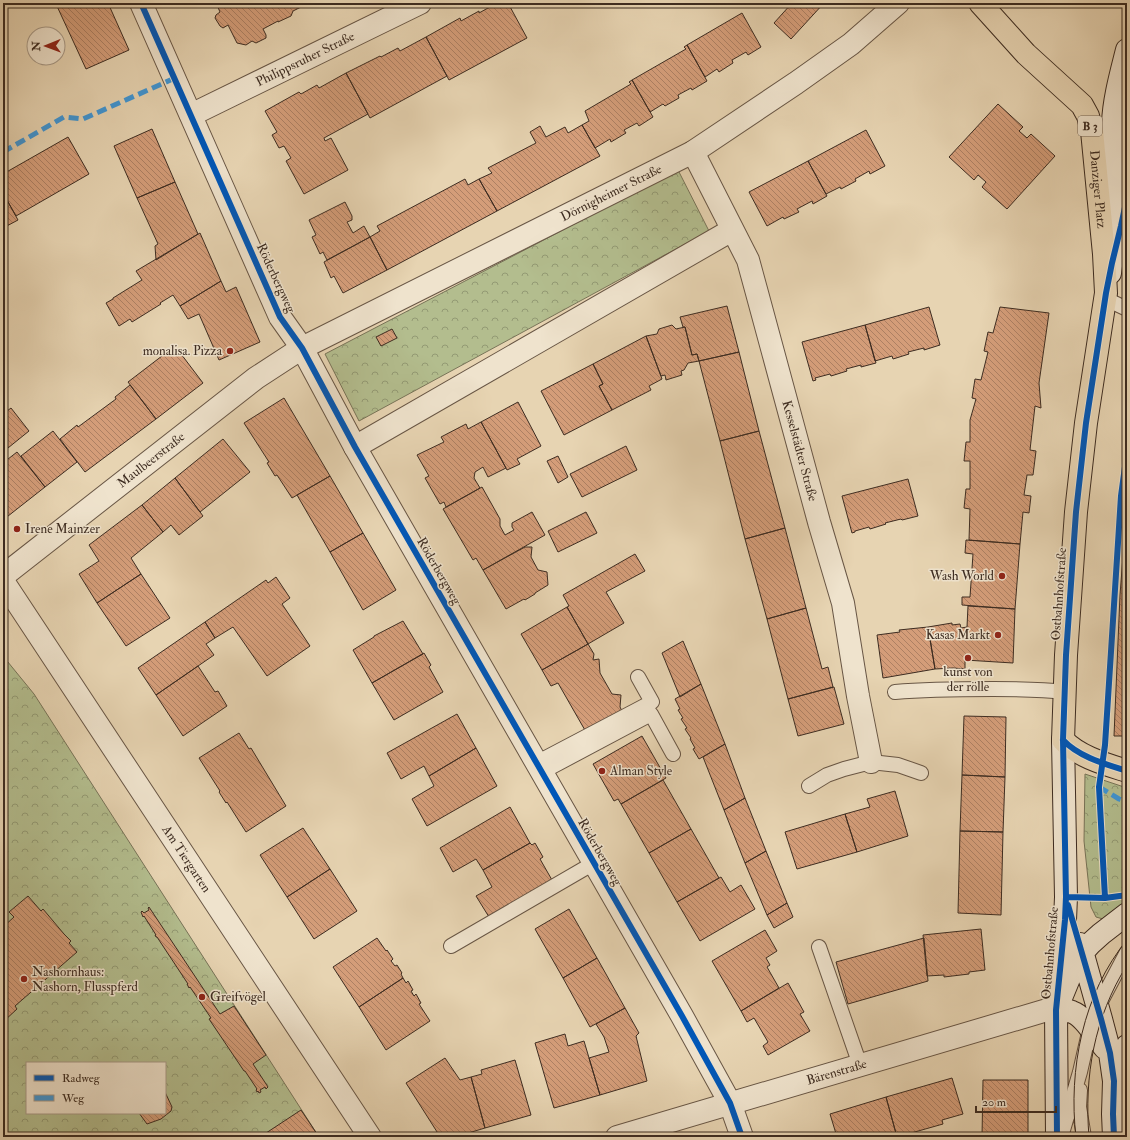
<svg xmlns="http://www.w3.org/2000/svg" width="1130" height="1140" font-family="'IM FELL Double Pica',serif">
	<defs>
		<pattern id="park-crowns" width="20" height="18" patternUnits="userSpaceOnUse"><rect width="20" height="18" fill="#b3bd8e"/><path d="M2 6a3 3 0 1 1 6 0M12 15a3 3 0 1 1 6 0" fill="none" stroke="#939a74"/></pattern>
		<pattern id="building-back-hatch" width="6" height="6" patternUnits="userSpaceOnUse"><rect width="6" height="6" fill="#d49d79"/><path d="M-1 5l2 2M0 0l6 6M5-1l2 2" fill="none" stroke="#ad8063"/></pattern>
	</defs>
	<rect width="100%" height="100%" fill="#e7d4b2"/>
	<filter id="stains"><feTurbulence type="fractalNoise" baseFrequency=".005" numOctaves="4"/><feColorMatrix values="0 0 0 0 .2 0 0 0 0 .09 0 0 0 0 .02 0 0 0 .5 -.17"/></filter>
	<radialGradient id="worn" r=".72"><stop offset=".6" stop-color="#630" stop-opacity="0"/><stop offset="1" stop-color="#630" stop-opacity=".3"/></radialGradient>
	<path fill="url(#park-crowns)" stroke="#787458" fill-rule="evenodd" d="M678,170l31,61 -350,190 -34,-67z
		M3,656l31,38 285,443h-316zM27,1063h138v50h-138z
		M1085,774l42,14v116l-24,15 -7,-2 -5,-10 -7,-66z"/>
	<path fill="url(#building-back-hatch)" stroke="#3d2c21" d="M58,3h50l21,47 -43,19 -30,-65z
		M216,3h93l-16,8 -2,5 -13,6v-1l-15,8 3,6v3l-10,5 -4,-2 -6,4 -9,-2 -9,-18 -5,3 -3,-2 -5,-8 1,-3 4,-3z
		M497,3h11l19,35 -78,42 -23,-43 34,-19 1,3 18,-10v2z
		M792,3h32l-33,36 -17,-16z
		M742,13l19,34 -13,8 -2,-3 -14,8 1,3 -14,9 -2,-3 -12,8 -18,-32z
		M426,37l21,39 -77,42 -24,-45 34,-17 1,1 17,-9 2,3z
		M687,45l20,36 -15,9 -1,-2 -13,7 1,3 -14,8 -2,-2 -13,8 -18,-32 54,-31 -2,-2z
		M346,73l22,41 -44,24 1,3 6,-3 17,32 -44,24 -18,-33 5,-3 -7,-12 -5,2 -7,-13 5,-3 -12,-21 34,-19 2,2 16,-9 2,3z
		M632,80l21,37 -14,9 -2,-3 -13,7 2,3 -15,9 -1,-3 -15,9 -13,-23 7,-4 -4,-10 46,-27 -2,-2z
		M998,104l25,23 -4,4 8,7 4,-4 24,22 -48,53 -25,-22 4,-5 -8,-7 -4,5 -25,-23z
		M582,125l18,31 -103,55 -18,-32 13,-6 -4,-5 48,-25 -6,-11 10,-6 6,11 19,-10 3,6z
		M152,129l23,53 -38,16 -23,-52z
		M866,130l19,36 -15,8 -1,-3 -14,8 1,2 -15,8 -1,-2 -14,7 -18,-33z
		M68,137l21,37 -73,42 -13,-23v-19z
		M808,161l19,35 -14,8 -1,-3 -15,8 2,3 -15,7 -1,-2 -16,9 -18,-34z
		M465,179l3,6 11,-6 18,32 -110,59 -17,-33 10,-6 -3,-5z
		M175,182l23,52 -42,26 -1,-14 3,-2 -21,-46z
		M3,193l15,27 -15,8z
		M345,202l7,14v4l-5,2 6,11 11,-7 6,11 -43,23 -4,-8 -3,2 -8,-17 4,-2 -7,-15z
		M200,233l21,48 -41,25 -7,-11 -13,8 1,1 -29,18 -2,-3 -11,7 -13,-23 7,-4v-1l29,-18 -6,-9z
		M370,237l17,33 -44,23 -9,-17 -3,2 -7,-16z
		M221,281l5,11 10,-5 24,55 -41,18 -20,-46 -11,5 -8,-13z
		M727,306l12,46 -40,9 -2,-7 -5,1 -7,-28h-2l-3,-10z
		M929,307l11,38 -16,5v-2l-16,4 1,2 -16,5 -1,-3 -17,5 -10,-36z
		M1000,307l49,6 -10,70 2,25 -6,-2 -5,44 6,1 -3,24h-6l-3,20 7,1 -2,17 -6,-1 -3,32 -51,-4 1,-31 -6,-1 2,-19h4v-28h-6l2,-19h4v-22l6,-21 -4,-1 3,-19 6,1 7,-28 -4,-1 4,-19 5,1z
		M672,325l4,4 9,-2 7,28 5,-1 2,7 -11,2 -4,7 -3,1 1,4 -16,5 -1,-5 -4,1 -15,-40 11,-2 2,-5z
		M865,325l11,38 -15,4v-2l-15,4 1,2 -16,5 -1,-2 -15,4 1,2 -3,1 -11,-39z
		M392,329l5,9 -16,8 -5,-9z
		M646,336l16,43 -13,7 2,4 -39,20 -13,-24 4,-2 -10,-20z
		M175,346l28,37 -47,36 -28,-37z
		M739,352l20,79 -39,10 -21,-80z
		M593,364l10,20 -4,2 13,24 -48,25 -23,-44z
		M130,385l26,34 -71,53 -25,-33 17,-14 1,2 38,-28 -1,-2z
		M284,398l46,78 -38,22 -15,-23 -2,1 -8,-13 2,-1 -25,-39z
		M518,402l23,44 -24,13 3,5 -13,6 -26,-48z
		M11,408l18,23 -26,21v-38z
		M481,422l25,46 -18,9 -5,-10 -8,5 -1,6 6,10 -34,19 -2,-5 -4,2 -15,-26 4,-2 -12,-21 27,-13 -3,-5 25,-13 2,5z
		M53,431l24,31 -32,25 -24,-31z
		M759,431l26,97 -40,11 -25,-98z
		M223,439l27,33 -50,40 -25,-34z
		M626,446l11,24 -55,27 -12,-23z
		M17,452l28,35 -42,33v-57z
		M558,456l10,21 -10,6 -11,-22z
		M330,476l33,57 -33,19 -33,-57z
		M175,478l28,38 -24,19 -8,-10 -8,7 -21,-27z
		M908,479l10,37 -16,4 -1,-1 -16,4 1,1 -16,5 -1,-2 -14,4v1l-3,1 -10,-37z
		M482,487l18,32v7l5,9 9,-5 -2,-3v-4l20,-11 13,23 -62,35 -7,-12 -3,2 -30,-51z
		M142,505l21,27 -32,26 10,16 -44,29 -18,-29 20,-13 -10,-16z
		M586,512l11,21 -39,19 -10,-21z
		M785,528l21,80 -39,11 -22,-80z
		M363,533l33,57 -33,20 -33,-58z
		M1127,533v203h-13l6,-141 3,-39z
		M966,540l54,4 -5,65 -53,-4v-8h8l3,-43 -8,-1z
		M525,547h7l-1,10 7,13 9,2 1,13 -13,8v1l-10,6 -1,-1 -18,10 -23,-39z
		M635,554l10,17 -39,21 18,31 -36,21 -21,-37 2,-1 -6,-11z
		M141,574l29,44 -44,28 -29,-43z
		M276,577l14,21 -8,6 28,42 -43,30 -34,-49 -18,11 -10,-16 61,-42 2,3z
		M968,606l47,3 -2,54 -48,-3v9l-12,-1 -18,1 -7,-42 24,-4v2l8,-1 1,4 6,-1z
		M567,607l21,37 -46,26 -21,-36z
		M806,608l16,61 6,-2 5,20 -45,12 -21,-80z
		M403,621l20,33 -51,29 -19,-33 21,-13v-1z
		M205,622l10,16 -9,6 8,11 -58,40 -18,-27z
		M928,627l7,42 -52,9 -6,-43 23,-3 -1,-2z
		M683,641l18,43 -21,13 -18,-44z
		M588,644l6,10 -1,6 6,-1 1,14 12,21 9,1 -1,12 2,4 -36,21 -28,-49 -7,3 -9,-16z
		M424,653l7,12 -2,2 14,25 -49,28 -22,-37z
		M198,666l17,26 3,-1 9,15 -44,30 -27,-41z
		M701,684l24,60 -26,15 -6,-10 2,-1 -5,-9 1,-1 -6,-9 2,-1 -6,-9 2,-1 -5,-8 2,-1 -5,-10z
		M834,687l10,37 -46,12 -10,-37z
		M457,714l19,34 -47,28 -5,-10 -23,13 -14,-26z
		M964,716l42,1 -1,60 -43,-2z
		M239,733l10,16 2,-1 35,58 -40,26 -19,-30 -1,1 -7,-11 1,-1 -21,-33z
		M642,736l24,42 -45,26 -3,-5 -4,2 -21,-37z
		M725,744l20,54 -21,12 -21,-53z
		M476,748l21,38 -70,40 -15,-27 22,-13 -5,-10z
		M962,775l43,2 -2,55 -43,-1z
		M663,780l28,49 -42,24 -28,-49z
		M895,791l13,45 -51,16 -12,-38 25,-7 -3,-8z
		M745,798l21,53 -21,12 -21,-53z
		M510,807l20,36 -47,27 -7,-11 -23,13 -13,-24z
		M845,814l12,38 -60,17 -12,-37z
		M303,828l27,41 -43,28 -27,-42z
		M691,829l28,49 -42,24 -28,-49z
		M960,831l43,1 -2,83 -43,-2z
		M530,843l2,2 3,-2 8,14 -3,2 12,21 -63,37 -13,-21 16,-9 -9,-17z
		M766,851l21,52 -20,12 -22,-52z
		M330,869l27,42 -43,28 -27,-42z
		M721,877l9,15 11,-7 14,24 -55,32 -23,-39z
		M28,896l13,15 2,-2 21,25 7,7 -2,2 8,9 -62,54 2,3 -14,13v-95l11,-10 -5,-5z
		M787,903l6,14 -19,11 -7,-13z
		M149,907l71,107 14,-8 32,49 -13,9 15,23 -2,2 -1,-2 -5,3 1,2 -2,1 -1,-2 -1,1 -1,-2 1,-1 -12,-18h-1l-35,-52 2,-1 -21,-31 -1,1 -2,-4h1l-31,-47h-1l-1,-2h1l-12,-19 -1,1 -2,-5 1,-1 2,2 5,-3 -1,-2z
		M569,909l28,49 -34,20 -28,-49z
		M981,929l4,41 -16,2v2l-25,3v-2l-17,1 -4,-41z
		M765,930l12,21 -11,7 4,7 -3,2 12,21 -38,23 -29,-50z
		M377,938l9,13 1,-1 6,9 -2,2 4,5 2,-1 5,8 -1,1 2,4 -44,29 -26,-40z
		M924,938l4,43 -80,23 -12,-42z
		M597,958l28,50 -35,19 -27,-49z
		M403,978l3,5 2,-2 5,9 -2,1 3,5 2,-2 5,9 -2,1 11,17 -44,29 -27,-43z
		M788,983l16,29 -4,2 10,17 -42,24 -5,-9 5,-4 -14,-24 -7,4 -6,-11z
		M625,1008l14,25 -3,3 11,45 -47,14 -11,-37 20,-6 -5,-15 -8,-13z
		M565,1034l3,12 16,-5 16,54 -46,13 -19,-65z
		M445,1058l15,22 11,-3 14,51 -30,9h-14v-2h-2l-33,-52z
		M515,1060l16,55 -46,13 -14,-51 11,-3 -1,-4z
		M952,1078l11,36 -21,6 1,4 -46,13 -11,-40z
		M983,1080h45v57h-46z
		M165,1092l7,15 -1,4 -10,8 -14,5 -8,-11h26z
		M886,1097l11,40h-60l-7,-23z
		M301,1110l18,27h-59z"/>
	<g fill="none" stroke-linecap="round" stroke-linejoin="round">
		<g stroke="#685645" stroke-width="16">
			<path id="service" d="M1106,299l21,10
				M895,692c33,-3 65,-3 98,-3 24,0 48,0 71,3
				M536,763l116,-61 -14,-25
				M542,772l109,-58 22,40
				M809,786l18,-11 17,-6 27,-7 27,3 23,8
				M451,946l143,-83
				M819,947l41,118
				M1080,1090l-1,17 5,30
				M1063,1130l17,-58 10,-44 8,-21 29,-55"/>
		</g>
		<g stroke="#685645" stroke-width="24">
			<g id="minor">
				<path d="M141,3l139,314 22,31 53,99 327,569 48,87 12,34"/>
				<path id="s1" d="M191,115l229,-112"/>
				<path id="s2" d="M693,152l55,108 9,33 62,229 24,81 15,93 13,66"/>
				<path d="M355,447l377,-217"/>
				<path id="s3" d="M3,576l253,-198 46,-30 391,-196 103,-69 55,-39 47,-41"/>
				<path id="s4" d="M3,581l367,556"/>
				<path id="s5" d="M617,1137l430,-127h9"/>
			</g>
		</g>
		<g stroke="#3d2c21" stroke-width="24">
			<path id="secondary" d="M1110,273c3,-21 6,-43 6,-64 -1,-29 -4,-57 -3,-86 1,-24 8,-49 14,-73
				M1080,944l21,75 9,34 4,28 -1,33 1,23
				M1056,1010l9,-90 1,-23 -3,-157
				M1056,1010c6,0 11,0 16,2 14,5 23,25 33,36
				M1115,1078l12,-32
				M1057,1137l-1,-127 16,-39 10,-18 9,-10 10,-9 26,-20"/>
		</g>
		<g stroke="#3d2c21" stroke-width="24">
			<g id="primary">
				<path id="s6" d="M980,3l46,51 56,51 6,11 4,15 12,123 2,39 -20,130 -10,89 -10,143 -3,85c16,17 42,24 64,31"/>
			</g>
		</g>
		<use href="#service" stroke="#efe3cd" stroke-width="14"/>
		<use href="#minor" stroke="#efe3cd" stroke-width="22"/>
		<use href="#secondary" stroke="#efe3cd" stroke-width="22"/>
		<use href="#primary" stroke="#e7d4b2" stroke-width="22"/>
		<path stroke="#3d2c21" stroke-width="1" d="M1076,1137c-8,-67 7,-144 51,-197
			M1089,1137c-5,-61 5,-119 38,-172"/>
		<path stroke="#3f96d5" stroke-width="5" stroke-dasharray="10 5" stroke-linecap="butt" d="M3,152l61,-35 19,2 92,-41
			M1099,787l20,12 8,3"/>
		<g stroke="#efe3cd" stroke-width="8">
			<path id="cycleway" d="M141,3l139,314 22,31 53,99 327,569 48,87 12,34
				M1063,740c16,17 42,24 64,31
				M1066,897l39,1 22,-3
				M1105,898l-6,-111 6,-42 16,-249 6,-44
				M1068,905l33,114 9,34 4,28 -1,33 1,23
				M1057,1137l-1,-127 9,-90 1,-23 -3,-157 3,-85 10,-143 10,-89 20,-130 6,-30 9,-37 6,-28"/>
		</g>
		<use href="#cycleway" stroke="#0057b8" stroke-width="6"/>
	</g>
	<g fill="#8f2418" stroke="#efe3cd" stroke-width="1.5">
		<circle cx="230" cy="351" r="4"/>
		<circle cx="17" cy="529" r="4"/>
		<circle cx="1002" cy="576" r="4"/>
		<circle cx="998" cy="635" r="4"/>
		<circle cx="968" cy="658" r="4"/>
		<circle cx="602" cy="771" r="4"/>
		<circle cx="24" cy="979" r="4"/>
		<circle cx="202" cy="997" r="4"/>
	</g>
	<g text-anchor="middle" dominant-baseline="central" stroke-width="3" stroke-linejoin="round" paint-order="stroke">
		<rect fill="#efe3cd" stroke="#726355" stroke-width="1" x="1078" y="116" width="24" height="20" rx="3"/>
		<g font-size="12" font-weight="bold" fill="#3d2c21">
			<text x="1090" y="126">B 3</text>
		</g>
		<g font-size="13" fill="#3d2c21" stroke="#efe3cd">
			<text stroke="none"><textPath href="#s1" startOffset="127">Philippsruher Straße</textPath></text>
			<text stroke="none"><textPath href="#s6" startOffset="231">Danziger Platz</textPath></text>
			<text stroke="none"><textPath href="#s3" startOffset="722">Dörnigheimer Straße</textPath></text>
			<text transform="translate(276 278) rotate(65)">Röderbergweg</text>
			<text stroke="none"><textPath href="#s2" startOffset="319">Kesselstädter Straße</textPath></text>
			<text stroke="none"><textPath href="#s3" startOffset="188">Maulbeerstraße</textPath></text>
			<text transform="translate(439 571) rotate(60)">Röderbergweg</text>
			<text transform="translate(1059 594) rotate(-86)">Ostbahnhofstraße</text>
			<text transform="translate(600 852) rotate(60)">Röderbergweg</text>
			<text stroke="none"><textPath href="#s4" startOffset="333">Am Tiergarten</textPath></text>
			<text transform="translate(1050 953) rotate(-85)">Ostbahnhofstraße</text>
			<text stroke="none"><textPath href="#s5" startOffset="229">Bärenstraße</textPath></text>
		</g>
		<g font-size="13" fill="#3d2c21" stroke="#efe3cd" text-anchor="start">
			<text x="222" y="351" text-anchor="end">monalisa. Pizza</text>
			<text x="25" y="529">Irene Mainzer</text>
			<text x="994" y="576" text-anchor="end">Wash World</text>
			<text x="990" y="635" text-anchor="end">Kasas Markt</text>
			<text x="968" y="672" text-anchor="middle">kunst von<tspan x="968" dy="15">der rölle</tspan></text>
			<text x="610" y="771">Alman Style</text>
			<text x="32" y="972">Nashornhaus:<tspan x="32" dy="15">Nashorn, Flusspferd</tspan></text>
			<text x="210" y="997">Greifvögel</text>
		</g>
	</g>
	<rect width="1130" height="1140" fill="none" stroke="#e7d4b2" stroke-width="16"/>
	<rect x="4" y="4" width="1122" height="1132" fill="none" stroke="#3d2c21" stroke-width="2"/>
	<rect x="8" y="8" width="1114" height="1124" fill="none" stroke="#3d2c21"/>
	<rect x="26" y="1062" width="140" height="52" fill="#efe3cd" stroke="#a89a88"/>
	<rect x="34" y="1075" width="20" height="6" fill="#0057b8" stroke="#a89a88"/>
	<text x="62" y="1082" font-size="12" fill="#3d2c21">Radweg</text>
	<rect x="34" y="1095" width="20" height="6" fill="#3f96d5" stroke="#a89a88"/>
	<text x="62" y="1102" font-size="12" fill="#3d2c21">Weg</text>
	<g transform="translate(46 46) rotate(269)"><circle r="19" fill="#efe3cd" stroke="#a89a88"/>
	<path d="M0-3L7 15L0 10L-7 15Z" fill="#8f2418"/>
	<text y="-6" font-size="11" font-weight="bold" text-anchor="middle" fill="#3d2c21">N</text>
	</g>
	<path d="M976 1106v6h80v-6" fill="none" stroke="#3d2c21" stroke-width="2"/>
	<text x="982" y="1106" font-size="12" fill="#3d2c21" stroke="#efe3cd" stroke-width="3" paint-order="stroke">20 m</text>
	<rect width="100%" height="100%" filter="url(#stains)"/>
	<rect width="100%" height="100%" fill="url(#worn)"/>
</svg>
